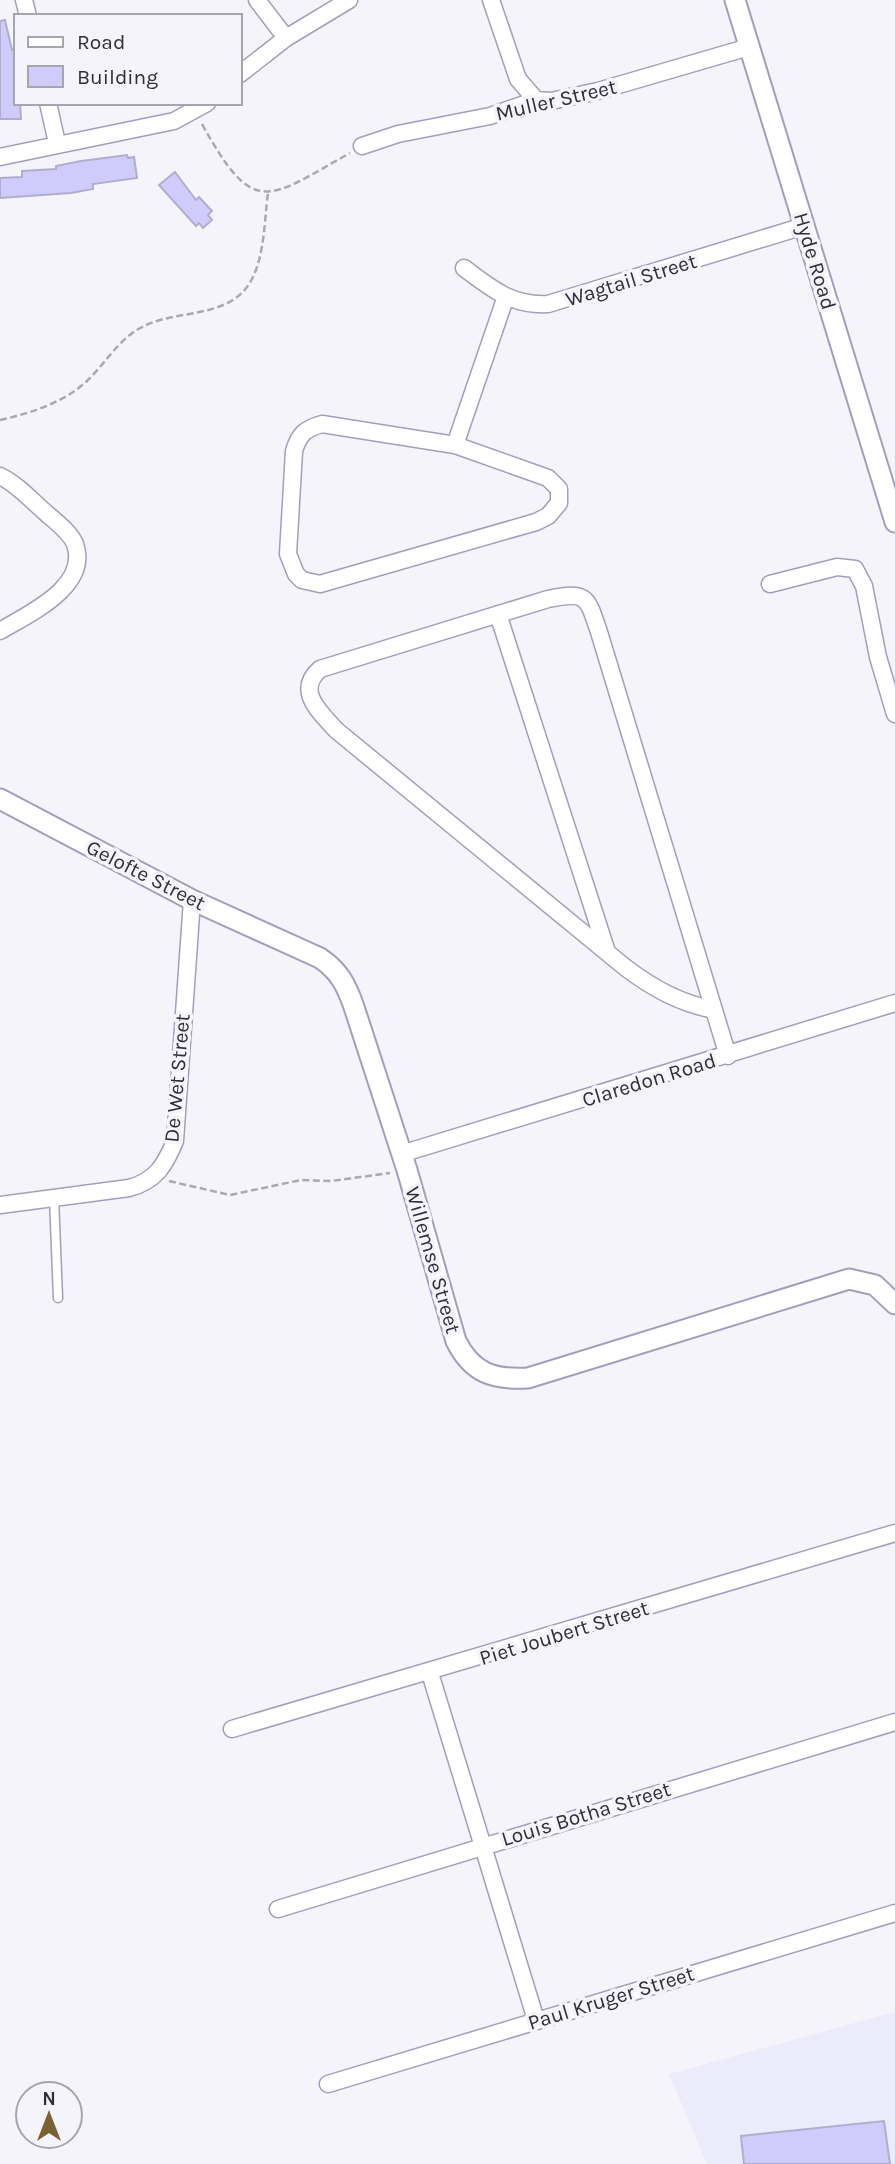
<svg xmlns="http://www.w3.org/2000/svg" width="895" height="2164" font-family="Karla,sans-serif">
	<rect width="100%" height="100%" fill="#f4f4fa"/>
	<path fill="#ecebfb" d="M895,2012v152h-188l-38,-90z"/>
	<path fill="#cfccfc" stroke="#b0aecd" stroke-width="2" d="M5,20l7,30 4,-1v54h4l1,16h-21v-98z
		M127,155l1,3 6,-1 3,21 -44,6v5l-22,4 -71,5v-20l22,-1v-6l34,-2v-3l25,-5z
		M175,172l21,28 3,-3 13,14 -4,4 4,5 -9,8 -4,-5 -3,3 -37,-41z
		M884,2121l6,43h-146l-3,-28z"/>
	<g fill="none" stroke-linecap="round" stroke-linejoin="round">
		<g stroke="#a19fbd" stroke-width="11">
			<path id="service" d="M54,1198l4,100"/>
		</g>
		<g stroke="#a19fbd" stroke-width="19">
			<path id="minor" d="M24,0l4,16
				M257,0l29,38
				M491,0l27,79 18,21
				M240,74l46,-36 63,-38
				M48,103l9,40
				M362,146l36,-12 92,-18 46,-16 15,1 47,-10 151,-44
				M0,157l174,-36 33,-18
				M464,268c27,20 47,38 84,36l256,-78
				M322,424l133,21 93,33 11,11v14l-11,13 -12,6 -216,62 -18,-4 -6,-6 -8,-20 6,-103c5,-17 11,-22 28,-27z
				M455,445l50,-146
				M0,476c17,8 31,24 46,37 9,8 24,19 29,31 15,43 -47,70 -75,87
				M770,584l67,-17 18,2 9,17 14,71 17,57
				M498,614l108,335
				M714,1010c-34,-7 -60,-21 -88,-42l-290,-238c-16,-18 -41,-39 -16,-61l228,-70c39,-8 39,-3 51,33l129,424
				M401,1154l494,-151
				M0,1205l129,-17c27,-7 36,-23 46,-47l17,-241
				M430,1673l106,347
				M232,1729l663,-196
				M278,1909l617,-187
				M328,2084l567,-171"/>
		</g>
		<g stroke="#a19fbd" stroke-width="23">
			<path id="tertiary" d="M735,0l160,522
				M0,799l192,101 128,58c19,13 26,26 34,49l53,163 49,171c16,32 37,39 72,37l321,-99 26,6 20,19"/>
		</g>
		<path stroke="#a9a9b1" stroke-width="2.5" stroke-dasharray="7 3.5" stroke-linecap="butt" d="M202,124c52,94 64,76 148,29
			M0,420c31,-7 63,-17 87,-39 19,-18 32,-43 57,-55 32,-16 80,-8 103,-39 18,-24 17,-66 21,-94
			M169,1181l61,14 71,-15 30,1 59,-8"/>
		<use href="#service" stroke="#fff" stroke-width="8"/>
		<use href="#minor" stroke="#fff" stroke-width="16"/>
		<use href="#tertiary" stroke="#fff" stroke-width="19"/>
	</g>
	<g text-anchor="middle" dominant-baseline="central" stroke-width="7" stroke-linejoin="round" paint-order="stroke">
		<g font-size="21" fill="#2f2e3b" stroke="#f4f4fa">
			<text transform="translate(556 100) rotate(-13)">Muller Street</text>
			<text transform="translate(815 261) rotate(73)">Hyde Road</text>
			<text transform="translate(631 280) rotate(-17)">Wagtail Street</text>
			<text transform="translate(146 875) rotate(27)">Gelofte Street</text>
			<text transform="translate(177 1078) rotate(-85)">De Wet Street</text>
			<text transform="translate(649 1080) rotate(-17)">Claredon Road</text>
			<text transform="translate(433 1260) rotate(74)">Willemse Street</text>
			<text transform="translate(564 1633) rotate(-17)">Piet Joubert Street</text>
			<text transform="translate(586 1814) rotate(-17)">Louis Botha Street</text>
			<text transform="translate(611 1998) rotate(-17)">Paul Kruger Street</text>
		</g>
	</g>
	<rect x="14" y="14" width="228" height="91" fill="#f4f4fa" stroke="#a5a5ae" stroke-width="2"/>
	<rect x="28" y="37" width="35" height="10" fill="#ffffff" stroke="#a5a5ae" stroke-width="2"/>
	<text x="77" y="49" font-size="21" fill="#2f2e3b">Road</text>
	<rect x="28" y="66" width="35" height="21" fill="#cfccfc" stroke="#a5a5ae" stroke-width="2"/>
	<text x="77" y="84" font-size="21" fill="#2f2e3b">Building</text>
	<g transform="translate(49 2115)"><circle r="33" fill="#f4f4fa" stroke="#a5a5ae" stroke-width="2"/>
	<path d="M0-5L12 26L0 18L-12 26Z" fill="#7b6032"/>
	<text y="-10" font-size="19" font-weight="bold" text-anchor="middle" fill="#2f2e3b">N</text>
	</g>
</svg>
